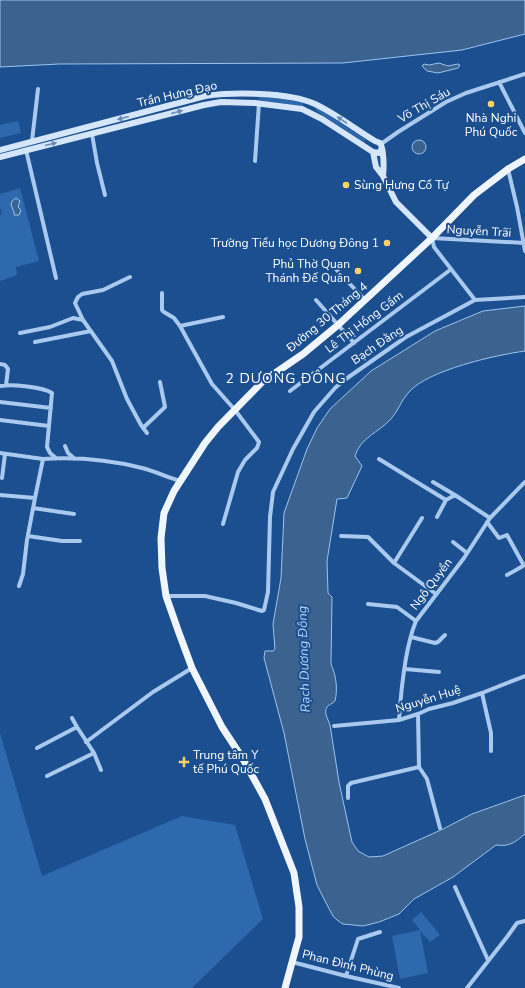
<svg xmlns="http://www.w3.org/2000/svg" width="525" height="988" font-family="'Nunito Sans',sans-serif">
	<rect width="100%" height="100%" fill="#1b4f8f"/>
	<path fill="#2e69ad" d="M259,97l25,2 19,4v3l-45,-6z
		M316,107l50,33 -2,2 -49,-32z
		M18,121l3,12 -21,5v-13z
		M20,188l19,73 -23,6 1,8 -17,6v-66l2,-1 -2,-6v-14z
		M0,733l42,143 140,-60 53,9 28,94 -71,69h-192z
		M421,912l19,23 -10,7 -10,-11 8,42 -28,6 -8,-43 28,-6 -8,-10z"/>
	<path fill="#3c6290" stroke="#9cc4f0" d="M0,0h525v34l-63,16 -119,13 -284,1 -59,3z
		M439,63l9,3 10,-2 2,1 -2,3 -20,5 -11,-2 -5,-5 2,-2 5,1z
		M412 147a7 7 0 1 1 14 0a7 7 0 1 1-14 0Z
		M16,198l4,3 -2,6 3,3 -2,5h-5v-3l-3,-7 1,-4z
		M525,306v45c-29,4 -97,19 -116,41 -8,8 -11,20 -19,28 -11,12 -30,18 -35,36l7,10 -15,32 -10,1 -10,62 1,32 4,4 -1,67c5,11 7,25 4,37 -2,2 -4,3 -6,4 -7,5 -1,14 1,20l9,57 11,51 2,9 6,9 11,6 14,-1 60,-27 29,-15 53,-19v39c-10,8 -15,13 -29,11l-43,32 -39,22 -15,15 -20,8 -16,4 -20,-2 -6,-4 -4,-4 -7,-13 -9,-18 -12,-46 -21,-106 -20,-75 1,-7h8l2,-2 -2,-25 8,-46 3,-65 23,-64 10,-21 13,-19 41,-38 64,-40 48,-20z"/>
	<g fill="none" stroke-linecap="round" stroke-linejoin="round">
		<path stroke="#a9c9ee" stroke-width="4" d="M499,82l26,51
			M92,134l5,29 8,32
			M32,141l6,-52
			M381,144l17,-12 48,-30 20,-9 59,-19
			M26,150l30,128
			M255,161l4,-58
			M508,169l9,38 8,44
			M332,265l33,35
			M162,293v17l2,2 10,6 6,8
			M316,300l38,43
			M475,300l-41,-53 -2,-9 93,5
			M83,320l-8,-17 3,-6 4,-3 21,-4 27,-13
			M20,333l30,-6 23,-9 10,2 29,41 15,38 14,26 6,8
			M35,342l56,-11
			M0,364l5,1 3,4 -2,16
			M0,386c12,-2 43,1 52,7l-5,54 3,6 6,5
			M290,391l160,-121
			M0,402l51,6
			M0,420l49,6
			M143,428l22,-21 -5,-25
			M65,446l3,7 7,6
			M0,453l43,6
			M379,459l67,41 9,-5 35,23
			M2,478l3,-24
			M433,482l22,13
			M0,495l35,3 8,-39c32,-2 67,1 99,9 12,3 25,9 38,13
			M33,508l41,6
			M437,517l9,-17
			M487,522l12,16 8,-3 16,29v2l-16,9
			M223,524l15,-52 7,-12 12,-12 2,-6 -24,-32 -23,-26 -32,-58 43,-9
			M28,536l34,5h18
			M341,536l27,1 26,26 42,31
			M453,542l14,11
			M394,563l28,-45
			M19,586l4,-12 4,-34 8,-42
			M166,596h39l31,7 26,8 2,-1 4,-18 2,-75 3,-25 20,-43 21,-37 21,-24 8,-7 63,-44 69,-37 50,-3
			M368,604l29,3 19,14
			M411,637l24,6 3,-1 7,-7
			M405,669l34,3
			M482,693l9,40v18
			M72,718l5,9
			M399,720c2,-29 6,-73 17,-99l48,-63 26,-40 35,-36
			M334,726l65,-6 19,-6 11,-5 24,-6 29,-10 43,-17
			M86,742l67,-50 39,-24
			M37,748l40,-21 17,26 7,17
			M419,767l8,12 13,49
			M47,776l47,-23
			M348,798v-12l3,-3 68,-16 -1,-53
			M455,887l33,73
			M292,962l54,14 53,12
			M346,976l12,-37 22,-7
			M467,988l40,-51 10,-14 8,-2"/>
		<path stroke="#d6e6fa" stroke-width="6" d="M0,150l205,-54c29,-4 83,-4 110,8 21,10 40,25 60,37l5,2c4,6 4,25 3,33
			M373,152l3,15 7,9 13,26 36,36
			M0,157l204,-52 17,-3 34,1 47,6 20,10 51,33 6,1 2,-3"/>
		<path stroke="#f0f6ff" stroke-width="7" d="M285,988l14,-51v-30l-5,-34 -29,-74 -22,-40 -21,-32 -30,-59 -13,-35 -13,-37 -4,-28 -1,-30 3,-25 10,-22 31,-48 13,-16 44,-45 41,-28 35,-29 94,-87 42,-43 34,-26 17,-10"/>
	</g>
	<defs><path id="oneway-solid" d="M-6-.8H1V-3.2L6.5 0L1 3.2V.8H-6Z"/></defs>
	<g fill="#668bba">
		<use href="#oneway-solid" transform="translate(177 112) rotate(-15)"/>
		<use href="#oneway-solid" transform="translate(123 118) rotate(165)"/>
		<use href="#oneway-solid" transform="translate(342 120) rotate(-146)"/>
		<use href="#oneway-solid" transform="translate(51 144) rotate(-14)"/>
	</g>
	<g fill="#ffd166" stroke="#1b4f8f" stroke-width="1.5">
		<circle cx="491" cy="104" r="4"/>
		<circle cx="346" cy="185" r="4"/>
		<circle cx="387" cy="243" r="4"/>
		<circle cx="358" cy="271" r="4"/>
		<path d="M182 756h4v4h4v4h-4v4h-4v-4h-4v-4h4z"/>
	</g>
	<g text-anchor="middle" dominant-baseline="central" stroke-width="4" stroke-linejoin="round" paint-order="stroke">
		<g font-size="12" fill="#fff" stroke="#1b4f8f">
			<text transform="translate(177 94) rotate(-13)">Trần Hưng Đạo</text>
			<text transform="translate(424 105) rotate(-30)">Võ Thị Sáu</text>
			<text transform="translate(479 231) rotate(3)">Nguyễn Trãi</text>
			<text transform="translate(327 317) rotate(-40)">Đường 30 Tháng 4</text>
			<text transform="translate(364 322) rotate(-37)">Lê Thị Hồng Gấm</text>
			<text transform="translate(377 345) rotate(-34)">Bạch Đằng</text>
			<text transform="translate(431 584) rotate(-53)">Ngô Quyền</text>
			<text transform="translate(428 699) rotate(-17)">Nguyễn Huệ</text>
			<text transform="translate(348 965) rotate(14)">Phan Đình Phùng</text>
		</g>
		<g font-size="12" fill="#fff" stroke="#1b4f8f" text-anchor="start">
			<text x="491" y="118" text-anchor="middle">Nhà Nghỉ<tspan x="491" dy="14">Phú Quốc</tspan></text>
			<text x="354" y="185">Sùng Hưng Cổ Tự</text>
			<text x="379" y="243" text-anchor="end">Trường Tiểu học Dương Đông 1</text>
			<text x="350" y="264" text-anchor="end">Phủ Thờ Quan<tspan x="350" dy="14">Thánh Đế Quân</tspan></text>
			<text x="193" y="755">Trung tâm Y<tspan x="193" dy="14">tế Phú Quốc</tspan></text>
		</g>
		<g font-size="13" font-style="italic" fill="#b5d3f5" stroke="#1b4f8f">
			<text transform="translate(304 659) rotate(-92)">Rạch Dương Đông</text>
		</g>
		<g font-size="14" letter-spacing="1" fill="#fff" stroke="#1b4f8f">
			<text x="286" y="378">2 DƯƠNG ĐÔNG</text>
		</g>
	</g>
</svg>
